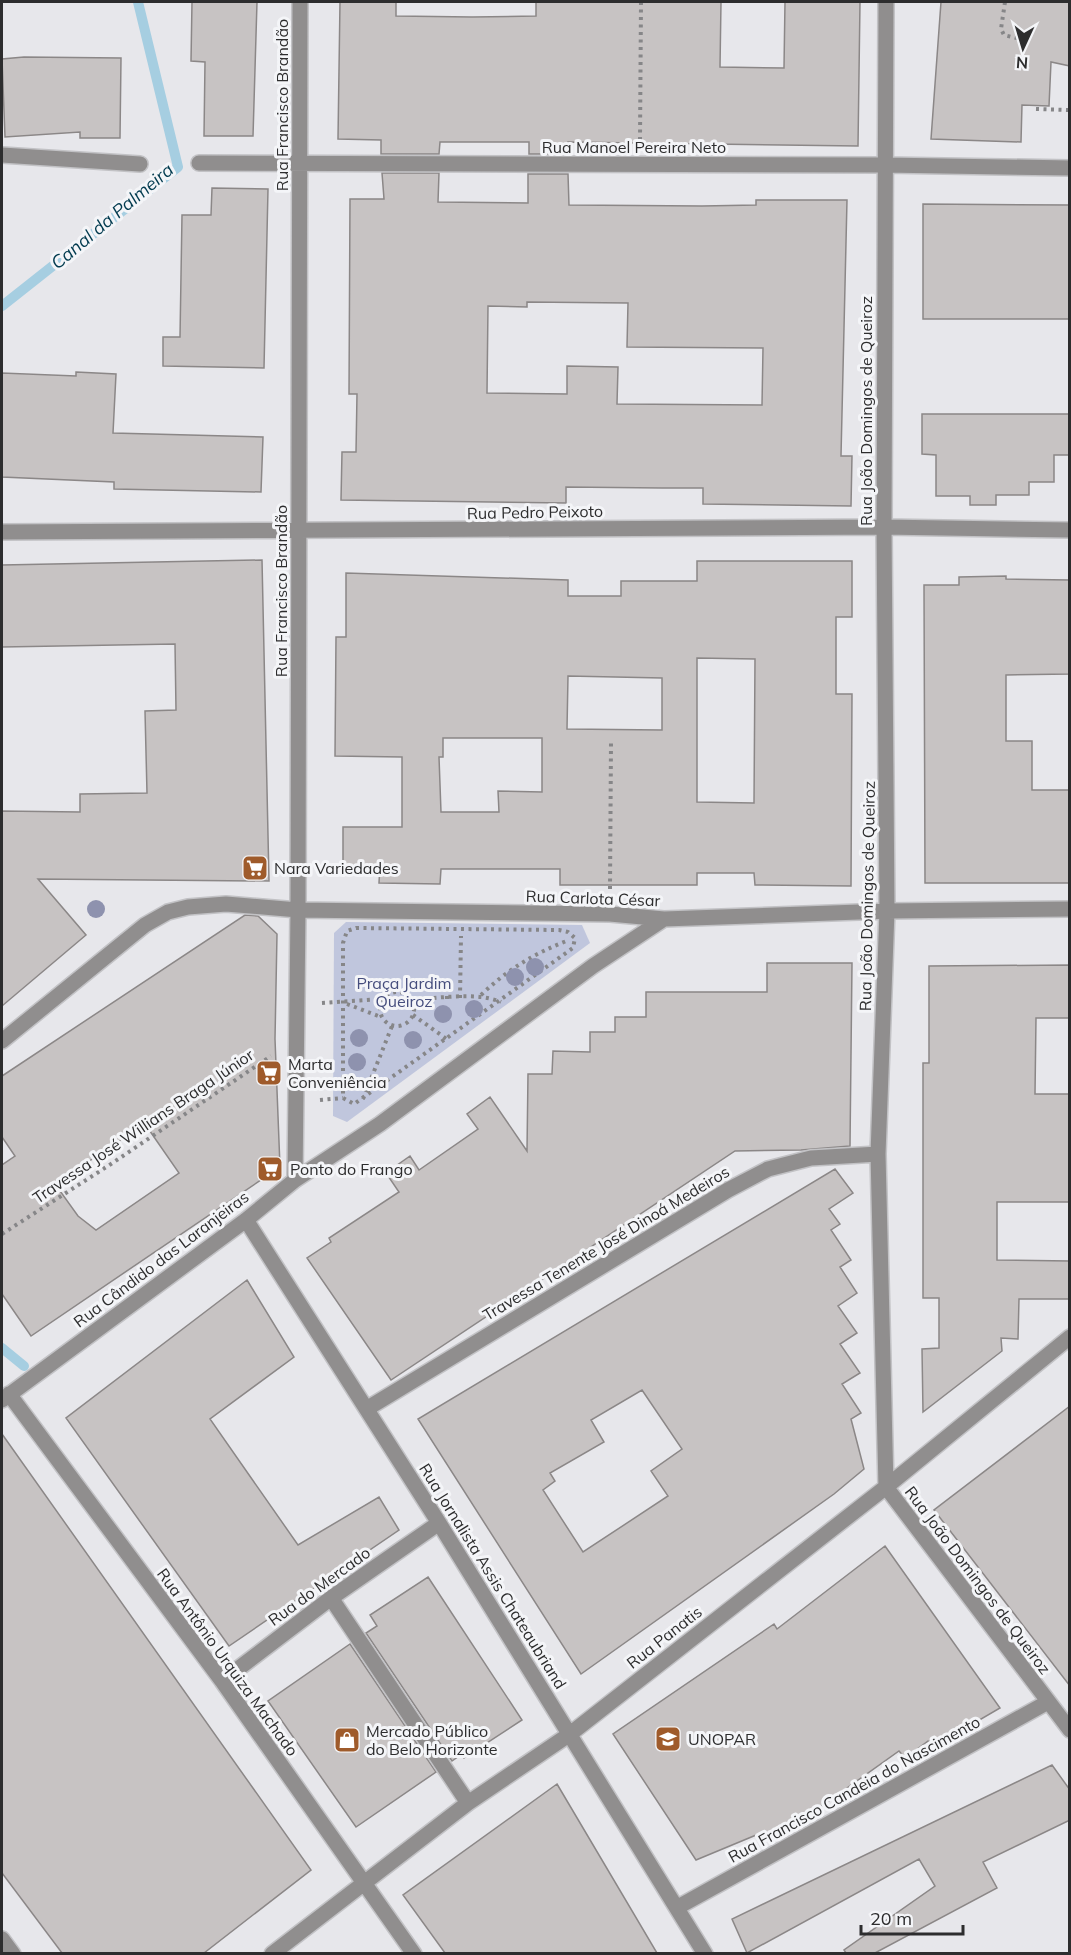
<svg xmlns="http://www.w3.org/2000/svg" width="1071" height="1955" font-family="Mulish,sans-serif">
	<rect width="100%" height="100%" fill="#e7e7eb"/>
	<path fill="#c0c6dd" d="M346,922l236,3 8,18 -243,179 -14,-6 1,-183z"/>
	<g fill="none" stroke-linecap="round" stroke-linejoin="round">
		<path stroke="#a6cee1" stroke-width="10" d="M2,306l176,-139 -40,-165
			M2,1348l22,18"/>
	</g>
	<path fill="#c7c3c3" stroke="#8b8787" stroke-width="1.5" fill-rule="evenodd" d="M192,2h65l-4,134h-49l1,-74 -14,-1z
		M340,2h56v14l76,1 64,-1v-14h185l-1,65 64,1 1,-66h75l-2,144 -290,-4v12h-39v-12h-89l-1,12h-58v-14l-43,-1z
		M941,2h129v64l-19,-4 -2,44 -27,-1 -1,37 -90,-3z
		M24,57l97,1 -1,80h-40v-6l-75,5 -3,-78z
		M382,173h57l-1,29 90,1v-29h40l1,31 133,1 54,-1v-5h91l-6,256h11l-1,50 -148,-2v-16h-41l-96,-1v16l-225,-3 1,-48h14l1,-58h-8l1,-195h34zM527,302l101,1 -1,44 136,1 -1,57 -145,-1 1,-37 -51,-1v28l-80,-1 1,-87 39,1z
		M212,188l56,1 -4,179 -101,-2v-29h17l2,-122h29z
		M923,204l147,1v114h-147z
		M76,372l40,2 -3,59 150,4 -2,55 -147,-3v-7l-112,-5v-104l74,3z
		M922,414h148v41h-16v27h-25v13h-33v10h-26v-9h-34v-41l-14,-1z
		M262,560l7,321 -231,-2 48,56 -84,71v-195l78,1v-18l67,-1 -2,-82 31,-1 -1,-66 -173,3v-82z
		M697,561h155v56h-16v77h16l-1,192 -96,-1 -1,-12h-57v12h-137v-16h-119l-1,15 -61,-1 1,-18h-37v-38h59v-70l-67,-1 1,-119h10v-64l222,7v16h53v-15h76zM697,658l58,1 -1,144 -57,-1zM568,676l94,2v52l-95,-1zM443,738h99v54l-44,-1 1,21h-58l-2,-55h4z
		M1006,576v3l64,1v94l-64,1v66h26v49h38v93h-145l-1,-298h35v-8z
		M245,915l13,1 19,18 -2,105 5,128 -249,169 -29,-42v-129l13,-9 -13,-19v-61zM145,1124l34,49 -83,57 -18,-14 -23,-32z
		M767,963h85l-2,183 -49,4 -66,1 -344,229 -84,-122 24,-16 -2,-4 70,-46 -13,-19 24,-17 9,14 59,-41 -11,-15 23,-17 37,54 1,-77h24l1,-23 37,1v-20h25v-15h31v-25h121z
		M1070,965v53h-34l-1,76h35v108h-73v58l73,1v38h-51l-1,40 -17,-1 1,13 -79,61 -1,-63 17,-1v-50h-16v-235h6v-97z
		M835,1169l18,24 -24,16 11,15 -9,6 20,30 -11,7 17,26 -19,13 19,27 -17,11 20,29 -18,11 19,29 -10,6 13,50 -30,25 -253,180 -163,-255zM642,1390l40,59 -31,22 17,25 -85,56 -40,-62 12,-9 -5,-8 54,-31 -13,-22z
		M247,1280l47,77 -84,62 88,126 81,-48 20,33 -170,116 -163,-228z
		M1070,1406v280l-136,-176z
		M2,1434l309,436 -107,83h-142l-60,-80z
		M885,1546l115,162 -31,18 2,4 -37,20 -6,-9 -23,17 -6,-7 -97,69 -37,19 -4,-6 -65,27 -83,-126 161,-110 3,5z
		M428,1577l94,143 -58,38 -2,-4 -10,7 -86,-128 11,-7 -7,-11z
		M350,1644l86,128 -80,55 -88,-126z
		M1052,1765l18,25v30l-87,42 14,26 -122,65h-29l-2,-3 91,-64 -16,-27 -172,94 -15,-34z
		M557,1784l100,169h-212l-42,-58z"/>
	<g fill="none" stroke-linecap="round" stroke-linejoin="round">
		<g stroke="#c2c2c5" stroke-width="18">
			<path id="minor" d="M886,2l-2,525 3,384 -9,243 8,333 184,243
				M2,155l138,9
				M199,163l686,2 185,3
				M2,532l882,-5 186,3
				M2,1041l143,-116 23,-13 20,-5 38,-3 72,6 312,4 54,5 223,-8 183,-2
				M295,1180l3,-270 2,-908
				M246,1220l193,303 266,431
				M9,1394l213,287 192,273
				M2,1400l244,-180 49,-40 85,-56 213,-158 71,-47
				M368,1408l360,-218 40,-21 43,-11 67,-4
				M331,1598l137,205
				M222,1681l109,-83 108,-75
				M678,1907l370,-205
				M2,1939l11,15
				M272,1954l196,-151 102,-69 316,-247 184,-150"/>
		</g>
		<path stroke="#868688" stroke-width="4" stroke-dasharray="3 4.5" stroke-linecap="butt" d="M1005,2l-4,27 3,6 20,5
			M1036,109l34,1
			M640,140l1,-138
			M610,889l1,-146
			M356,928l203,2 9,2 7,6 -2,10 -219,156 -11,-6v-155l4,-12z
			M380 1009a17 17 0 1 1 34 0a17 17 0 1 1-34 0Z
			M481,995c27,-26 54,-42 88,-55
			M460,998l1,-62
			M411,999c29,0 63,-8 90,3
			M447,999v-10
			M322,1003l61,-4
			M347,1004l34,13
			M413,1015l35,25
			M363,1099l29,-73
			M320,1100l23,-2
			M2,1234l109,-70 160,-108"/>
		<use href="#minor" stroke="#908e8e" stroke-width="15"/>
	</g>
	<g fill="#8e92ae">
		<circle cx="96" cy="909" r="9"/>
		<circle cx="535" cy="967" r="9"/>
		<circle cx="515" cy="977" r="9"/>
		<circle cx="474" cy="1009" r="9"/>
		<circle cx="443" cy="1014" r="9"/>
		<circle cx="359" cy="1038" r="9"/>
		<circle cx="413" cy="1040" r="9"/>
		<circle cx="357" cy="1062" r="9"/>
	</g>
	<defs>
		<g id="supermarket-square" transform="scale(1.35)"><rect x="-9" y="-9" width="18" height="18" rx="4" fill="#9f5b2b" stroke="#f4f5f8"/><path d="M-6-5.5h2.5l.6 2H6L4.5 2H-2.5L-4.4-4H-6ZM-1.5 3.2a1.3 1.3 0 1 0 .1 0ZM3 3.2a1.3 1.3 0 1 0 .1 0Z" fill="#fff"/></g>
		<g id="university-square" transform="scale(1.35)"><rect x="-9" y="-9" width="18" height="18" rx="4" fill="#9f5b2b" stroke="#f4f5f8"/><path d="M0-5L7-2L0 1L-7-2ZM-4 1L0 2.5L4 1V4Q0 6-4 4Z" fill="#fff"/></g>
		<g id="shop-square" transform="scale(1.35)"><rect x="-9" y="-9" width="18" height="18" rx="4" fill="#9f5b2b" stroke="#f4f5f8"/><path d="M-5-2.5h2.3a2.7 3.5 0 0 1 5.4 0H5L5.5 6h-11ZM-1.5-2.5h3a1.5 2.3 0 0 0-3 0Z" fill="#fff"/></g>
	</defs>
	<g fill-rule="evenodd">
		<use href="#supermarket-square" x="255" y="868"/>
		<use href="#supermarket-square" x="269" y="1073"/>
		<use href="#supermarket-square" x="270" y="1169"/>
		<use href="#university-square" x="668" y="1739"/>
		<use href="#shop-square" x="347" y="1740"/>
	</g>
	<g text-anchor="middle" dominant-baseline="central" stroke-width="6" stroke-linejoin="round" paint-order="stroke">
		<g font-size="16" fill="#2d2d2e" stroke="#f4f5f8">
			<text transform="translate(282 105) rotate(-90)">Rua Francisco Brandão</text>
			<text x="634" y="147">Rua Manoel Pereira Neto</text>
			<text transform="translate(866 411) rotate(-90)">Rua João Domingos de Queiroz</text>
			<text transform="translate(535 512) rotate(-1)">Rua Pedro Peixoto</text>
			<text transform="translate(281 591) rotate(-90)">Rua Francisco Brandão</text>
			<text transform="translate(867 896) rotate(-89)">Rua João Domingos de Queiroz</text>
			<text transform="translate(593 898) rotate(2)">Rua Carlota César</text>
			<text transform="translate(143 1126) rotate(-34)">Travessa José Willians Braga Júnior</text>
			<text transform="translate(606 1243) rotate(-31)">Travessa Tenente José Dinoá Medeiros</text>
			<text transform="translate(161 1259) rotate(-37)">Rua Cândido das Laranjeiras</text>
			<text transform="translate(493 1576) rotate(58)">Rua Jornalista Assis Chateaubriand</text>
			<text transform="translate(978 1580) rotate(53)">Rua João Domingos de Queiroz</text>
			<text transform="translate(319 1586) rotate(-36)">Rua do Mercado</text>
			<text transform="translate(664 1637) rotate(-38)">Rua Panatis</text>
			<text transform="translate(228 1662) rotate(54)">Rua Antônio Urquiza Machado</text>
			<text transform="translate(854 1789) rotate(-29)">Rua Francisco Candeia do Nascimento</text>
		</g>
		<g font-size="16" fill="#2d2d2e" stroke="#f4f5f8" text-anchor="start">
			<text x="274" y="868">Nara Variedades</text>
			<text x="288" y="1064">Marta<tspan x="288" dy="18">Conveniência</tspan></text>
			<text x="290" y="1169">Ponto do Frango</text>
			<text x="366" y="1731">Mercado Público<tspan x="366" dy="18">do Belo Horizonte</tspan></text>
			<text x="688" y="1739">UNOPAR</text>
		</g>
		<g font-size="16" fill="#454d7d" stroke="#f4f5f8">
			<text x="404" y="983">Praça Jardim<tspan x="404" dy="18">Queiroz</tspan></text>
		</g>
		<g font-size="18" font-style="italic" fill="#023b4f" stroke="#f4f5f8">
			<text transform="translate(112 216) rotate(-40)">Canal da Palmeira</text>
		</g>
	</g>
	<rect width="1071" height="1955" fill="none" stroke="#2d2d2e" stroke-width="6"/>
	<g transform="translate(1023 48) rotate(184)" stroke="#f4f5f8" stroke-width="4.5" paint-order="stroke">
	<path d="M0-4.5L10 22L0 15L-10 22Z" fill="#2d2d2e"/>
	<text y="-9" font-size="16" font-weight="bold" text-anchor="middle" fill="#2d2d2e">N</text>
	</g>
	<path d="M861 1925v9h102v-9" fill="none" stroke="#2d2d2e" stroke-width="3"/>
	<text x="870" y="1925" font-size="18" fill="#2d2d2e" stroke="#f4f5f8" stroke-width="4.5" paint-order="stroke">20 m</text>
</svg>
